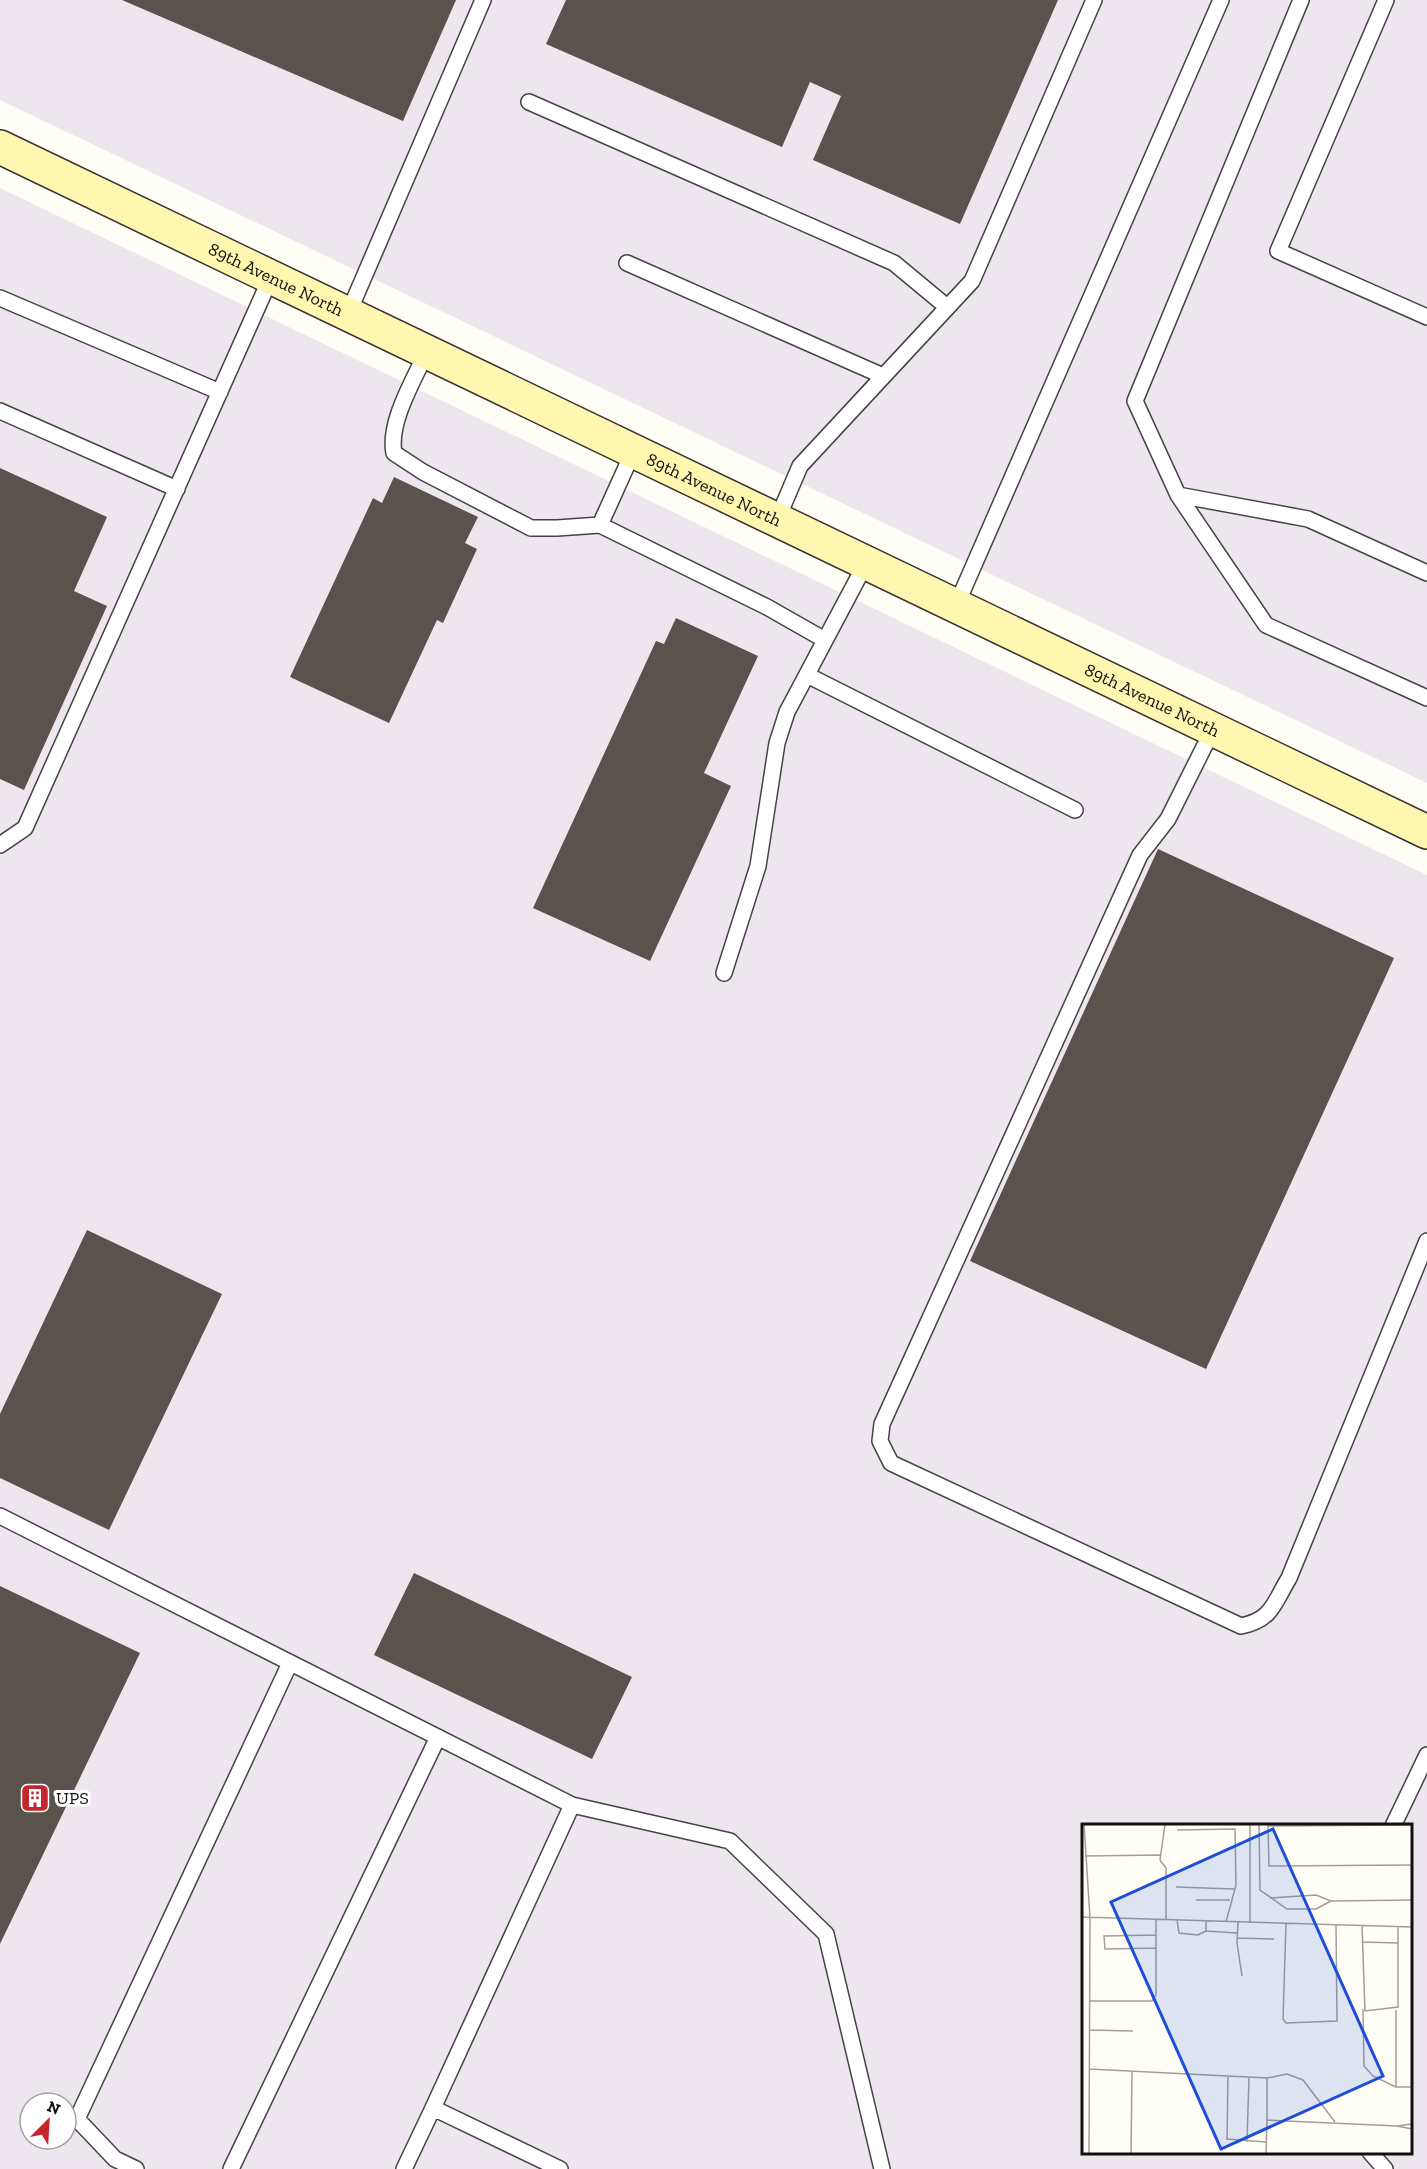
<svg xmlns="http://www.w3.org/2000/svg" width="1427" height="2169" font-family="'Zilla Slab',serif">
	<rect width="100%" height="100%" fill="#fffdf5"/>
	<path fill="#eee6ef" fill-rule="evenodd" d="M0,0h1427v783l-1427,-683z
		M0,188l1427,687v1294h-1427zM1084,1826h326v326h-326zM30,2103h36v36h-36z"/>
	<path fill="#5a524d" d="M122,0h334l-53,121z
		M566,0h492l-98,224 -147,-64 28,-64 -31,-14 -28,65 -236,-103z
		M0,468l107,49 -33,74 33,15 -83,184 -24,-11z
		M394,477l84,40 -13,26 12,6 -34,74 -6,-3 -48,103 -99,-46 83,-179 9,5z
		M676,618l82,38 -54,117 27,13 -81,175 -117,-53 123,-267 8,3z
		M1158,849l236,109 -188,411 -236,-108z
		M87,1230l135,64 -113,236 -109,-52v-64z
		M414,1573l218,104 -40,82 -218,-104z
		M0,1586l140,67 -140,291z"/>
	<g fill="none" stroke-linecap="round" stroke-linejoin="round">
		<g stroke="#444" stroke-width="18">
			<path id="lane" d="M1301,0l-166,401 43,94 88,130 161,73
				M1386,0l-108,251 149,66
				M529,102l365,161 53,44
				M627,263l256,113
				M0,298l220,94
				M348,314l135,-314
				M427,351c-13,29 -39,71 -33,102l29,19 108,56h26l43,-3
				M0,411l177,78
				M633,452l-33,73 167,82 58,33
				M1178,495l130,24 119,54
				M777,520l23,-54 172,-185 122,-281
				M956,606l265,-606
				M807,675l268,135
				M1213,729l-45,90 -28,36 -258,569 -2,17 11,22 350,163c31,-6 33,-23 48,-48l138,-337
				M0,845l25,-17 246,-551
				M724,973l34,-107 19,-123 10,-31 79,-149
				M0,1516l572,289 -139,303 127,61
				M572,1805l158,36 96,93 56,235
				M1393,1826l34,-71
				M1370,2152l15,17
				M136,2169l-21,-10 -38,-40 213,-456
				M231,2169l207,-432
				M404,2169l29,-61"/>
		</g>
		<g stroke="#333" stroke-width="36">
			<g id="secondary">
				<path id="s1" d="M0,147l1427,685"/>
			</g>
		</g>
		<use href="#lane" stroke="#fff" stroke-width="15"/>
		<use href="#secondary" stroke="#fff6b0" stroke-width="33"/>
	</g>
	<defs>
		<g id="building-square" transform="scale(1.5)"><rect x="-9" y="-9" width="18" height="18" rx="4" fill="#c4262e" stroke="#fff"/><path d="M-4-6H4V6H1V3H-1V6H-4ZM-2.5-4.3h1.7v1.8h-1.7ZM.8-4.3h1.7v1.8H.8ZM-2.5-1h1.7V.8h-1.7ZM.8-1h1.7V.8H.8Z" fill="#fff"/></g>
	</defs>
	<g fill-rule="evenodd">
		<use href="#building-square" x="35" y="1798"/>
	</g>
	<g text-anchor="middle" dominant-baseline="central" stroke-width="6" stroke-linejoin="round" paint-order="stroke">
		<g font-size="18" fill="#111" stroke="#fff">
			<text stroke="none"><textPath href="#s1" startOffset="306">89th Avenue North</textPath></text>
			<text stroke="none"><textPath href="#s1" startOffset="792">89th Avenue North</textPath></text>
			<text stroke="none"><textPath href="#s1" startOffset="1278">89th Avenue North</textPath></text>
		</g>
		<g font-size="18" fill="#111" stroke="#fff" text-anchor="start">
			<text x="56" y="1798">UPS</text>
		</g>
	</g>
	<g transform="translate(1082 1824)">
		<rect width="330" height="330" fill="#fffdf5"/>
		<path fill="none" stroke="#a09f9a" stroke-width="1.5" d="M2,0l6,94 -1,236M83,0l-5,36 6,8v52M168,0v98M177,0l1,66 27,19h29l15,-8M330,1l-144,1 1,40 143,-1M95,6l58,-1 1,56 -10,37M3,32l75,-1M94,63l58,2M188,74l46,-3 15,6 81,-1M114,76h34M0,93l330,10M95,96l2,13 19,2 8,-4M124,97v10l31,2M156,98l-1,21 5,33M204,99l-3,96 3,4 51,-2 -1,-96M280,101l3,86 33,-4v-81M74,111l-52,1 1,13 51,-1M155,114l37,1M280,118l36,1M7,177h63l4,-6v-75M281,185l1,57 9,10 23,11h16M7,206l44,1M7,245l178,9v42l130,6M146,252l-1,63 39,3M185,254l20,-4 16,6 32,42M314,263v-77M330,300l-15,2 15,3M165,318l2,-65M49,330l1,-82M184,330l1,-34"/>
		<path fill="#1d4ed8" fill-opacity="0.15" stroke="#1d4ed8" stroke-width="3" d="M191,5l110,247 -162,73 -110,-247z"/>
		<rect width="330" height="330" fill="none" stroke="#111" stroke-width="3"/>
	</g>
	<g transform="translate(48 2121) rotate(24)"><circle r="28" fill="#ffffff" stroke="#a0a0a0" stroke-width="1.5"/>
	<path d="M0-4.5L10 22L0 15L-10 22Z" fill="#c4262e"/>
	<text y="-9" font-size="16" font-weight="bold" text-anchor="middle" fill="#111111">N</text>
	</g>
</svg>
